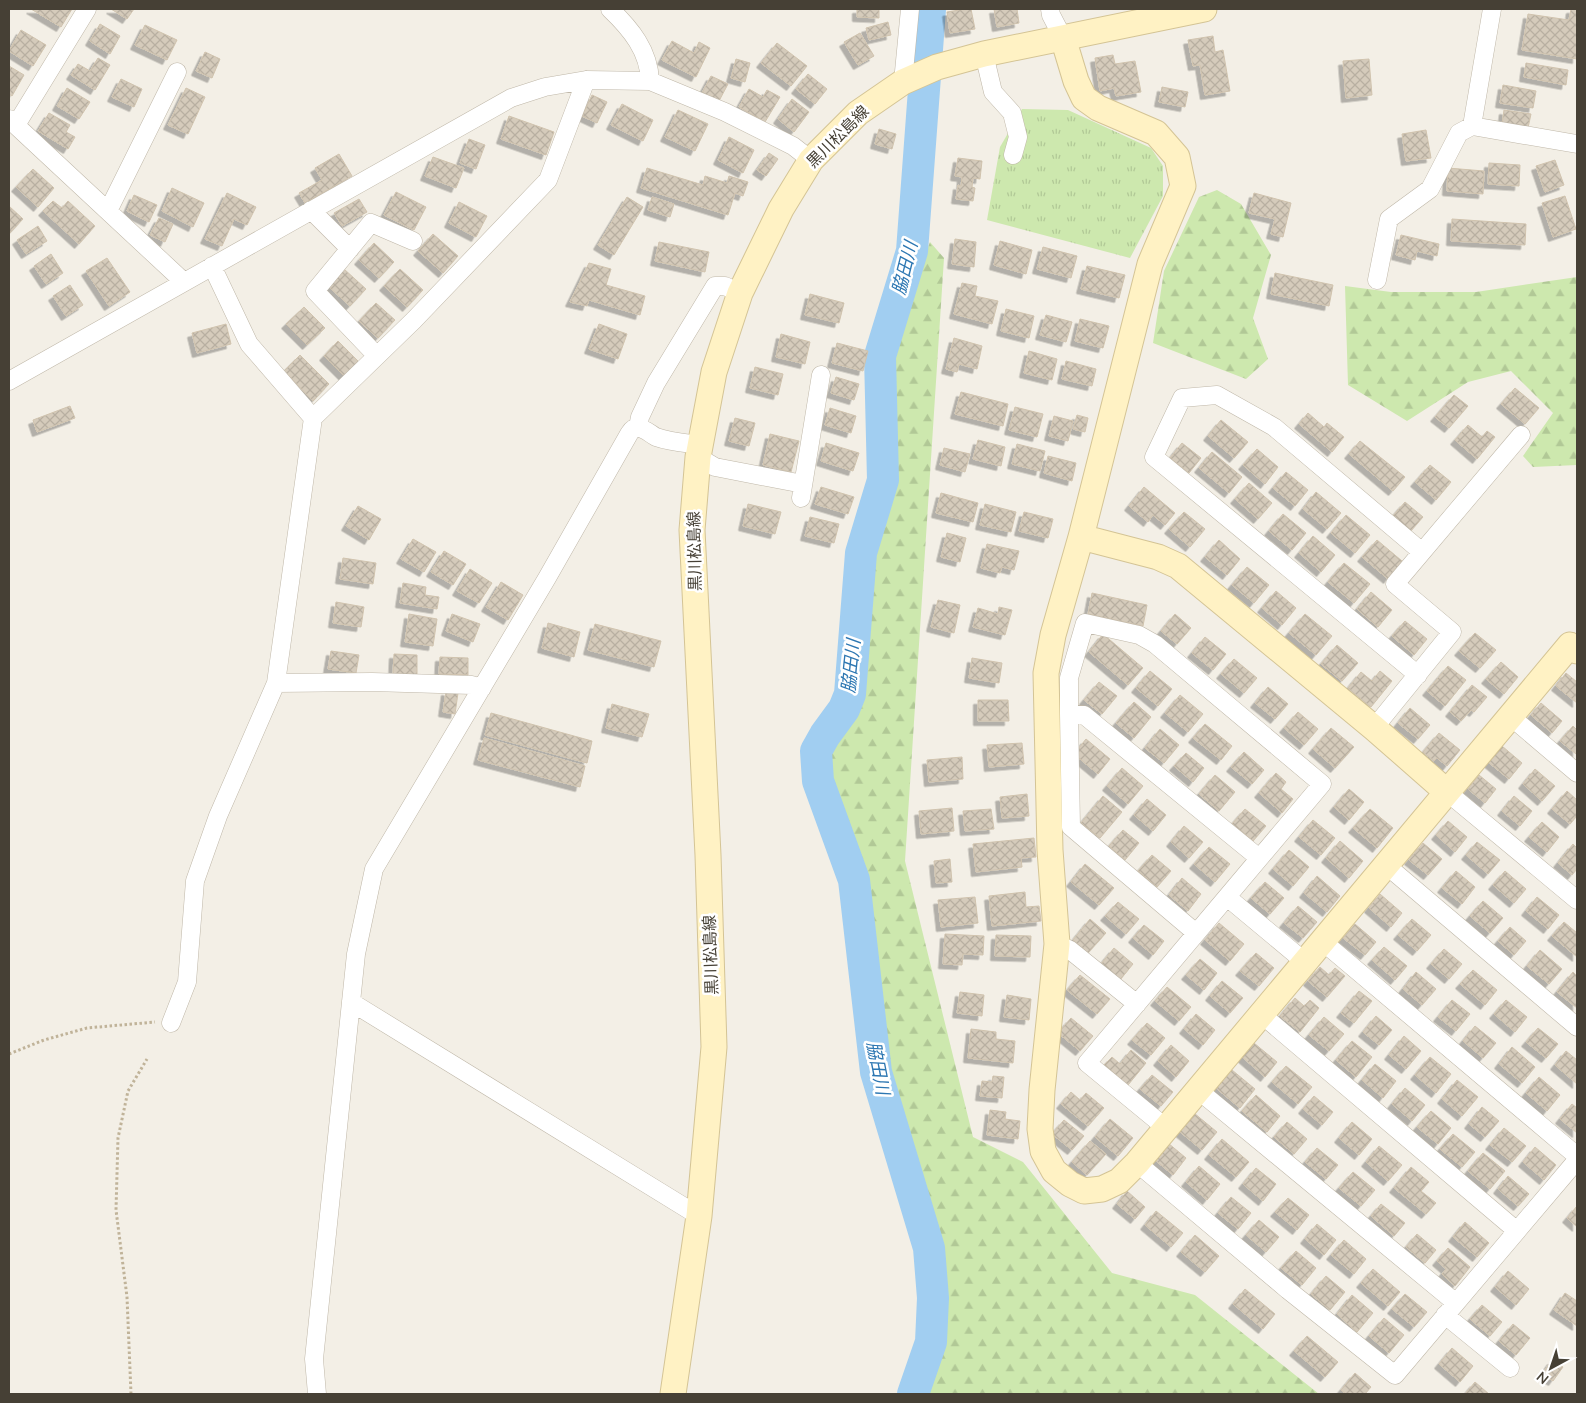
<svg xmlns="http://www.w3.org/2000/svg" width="1586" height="1403" font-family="'Nunito Sans','Noto Sans JP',sans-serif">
	<defs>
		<pattern id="grass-tufts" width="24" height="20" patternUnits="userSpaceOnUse" patternTransform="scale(1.25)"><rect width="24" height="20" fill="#cde8ae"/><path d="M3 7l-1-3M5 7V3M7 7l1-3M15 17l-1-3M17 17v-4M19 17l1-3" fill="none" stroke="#b1c896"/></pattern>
		<pattern id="forest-firs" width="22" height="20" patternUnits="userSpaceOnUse" patternTransform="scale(1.25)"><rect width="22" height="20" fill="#cde8ae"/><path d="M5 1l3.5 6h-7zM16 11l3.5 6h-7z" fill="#b1c896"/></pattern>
		<pattern id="building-cross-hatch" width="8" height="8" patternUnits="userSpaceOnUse" patternTransform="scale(1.25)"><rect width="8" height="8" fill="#d5cbbb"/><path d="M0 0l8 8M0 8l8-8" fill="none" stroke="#b8afa1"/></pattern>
		<filter id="shadow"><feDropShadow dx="-4.5" dy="4.5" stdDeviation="0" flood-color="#0004"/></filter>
	</defs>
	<rect width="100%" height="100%" fill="#f3efe6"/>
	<path fill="url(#grass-tufts)" d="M1022,109l46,1 83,38 12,18v30l-33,62 -143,-38 13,-73z"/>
	<path fill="url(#forest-firs)" d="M1217,190l24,14 30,51 -18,63 15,41 -22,20 -93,-36 11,-72 35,-74z
		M930,242l14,16 -39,603 68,276 50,25 89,111 83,22 124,99h-393l3,-25 9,-31 1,-35 -2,-46 -55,-185 -23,-194 -39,-120 34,-56 31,-344z
		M1577,277v188l-44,2 -10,-11 30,-43 -42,-42 -43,11 -61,39 -59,-36 -3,-99 46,6h85z"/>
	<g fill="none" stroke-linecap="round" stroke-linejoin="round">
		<path stroke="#a1cef1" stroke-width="32" d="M913,1394l18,-52 2,-44 -4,-50 -53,-176 -22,-192 -36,-99 -2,-30 9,-16 19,-26 6,-15 11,-141 22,-73 -3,-124 32,-105 18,-242"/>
	</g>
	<path fill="url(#building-cross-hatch)" stroke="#d0c3ae" filter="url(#shadow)" d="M31,9h41l-11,18z
		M111,9h23l-7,10z
		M857,9h22v9l-22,-1z
		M965,9h6l4,20 -25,4 -3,-21z
		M994,9h23l2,14 -22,4z
		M1571,9h6v50l-55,-9 6,-36 41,6z
		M888,22l3,13 -22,5 -3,-12z
		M100,24l20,12 -10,18 -20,-13z
		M145,25l32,15 -10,20 -32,-15z
		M21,30l25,15 -13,21 -24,-15z
		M860,33l14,23 -16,9 -14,-23z
		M1213,36l2,16 8,-2 7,41 -25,4 -5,-30 -7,1 -5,-26z
		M672,41l22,12 5,-11 11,6 -14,29 -34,-17z
		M777,43l30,23 -16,20 -30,-23z
		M205,52l15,7 -8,19 -16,-7z
		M1113,55l2,9 20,-3 6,31 -25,4 -2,-8 -14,3 -5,-33z
		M98,58l12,7 -15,25 -24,-15 7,-11 12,7z
		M736,59l14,4 -5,19 -14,-4z
		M1369,59l3,36 -26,3 -3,-37z
		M1526,63l42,7 -2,15 -42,-8z
		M9,66l15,9 -12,21 -3,-2z
		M808,74l19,15 -12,15 -19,-15z
		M711,76l17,8 -9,17 -17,-8z
		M121,79l21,10 -8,18 -22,-10z
		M1503,85l33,6 -3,17 -33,-5z
		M1162,87l26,5 -3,15 -26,-5z
		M67,88l23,14 -11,17 -22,-13z
		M186,88l19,9 -17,37 -20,-9z
		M749,89l14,8 4,-7 13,7 -15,25 -26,-15z
		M592,95l15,7 -10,21 -15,-7z
		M792,99l17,13 -15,20 -16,-13z
		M622,104l31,16 -10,21 -32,-16z
		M678,110l30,14 -13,27 -30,-14z
		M1504,110l27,4 -3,14 -26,-4z
		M49,113l21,12 -4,7 9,5 -7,12 -30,-18z
		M509,116l45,16 -8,23 -45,-16z
		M879,129l17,5 -4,15 -17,-5z
		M1426,130l5,28 -25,3 -4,-27z
		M729,137l25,13 -11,23 -25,-13z
		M469,139l16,6 -9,24 -16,-6z
		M769,153l9,6 -12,17 -9,-6z
		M339,154l13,22 -47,27 -6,-10 23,-13 -7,-12z
		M433,157l31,11 -8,20 -31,-12z
		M958,158l24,3 -2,18 -7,-1 -1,9 3,1 -2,13 -17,-2 2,-14 3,1 1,-9 -7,-1z
		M1555,160l9,25 -19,7 -9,-26z
		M1489,163l31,2 -1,21 -31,-2z
		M647,168l56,17 2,-9 22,7 2,-7 19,6 -5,14 -8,-3 -7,22 -87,-27z
		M1448,168l36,3 -1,23 -36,-3z
		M33,169l21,19 -16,19 -22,-20z
		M172,188l32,15 -11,24 -31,-16z
		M396,192l30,15 -12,23 -30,-15z
		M227,193l29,14 -9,18 -13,-6 -12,27 -17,-7z
		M1254,193l37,10 -8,34 -12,-3 4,-15 -26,-6z
		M134,195l23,10 -8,17 -22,-11z
		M1565,196l11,33 -23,8 -11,-34z
		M627,197l16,10 -29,48 -16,-10z
		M652,197l22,7 -4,13 -22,-7z
		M359,199l8,13 -25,14 -8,-13z
		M53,201l9,7 6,-7 27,25 -16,18 -36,-33z
		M459,202l28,14 -11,21 -27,-14z
		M9,206l14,13 -13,14 -1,-1z
		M159,218l14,6 -8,18 -15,-7z
		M1452,219l74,5 -1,21 -74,-4z
		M38,226l9,15 -21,13 -9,-14z
		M433,234l25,22 -15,17 -25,-22z
		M1401,235l38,9 -2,12 -20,-5 -2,9 -19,-5z
		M955,239l21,3 -2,25 -22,-3z
		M1000,241l32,9 -6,24 -32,-9z
		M659,242l50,10 -4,20 -50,-11z
		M374,243l20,19 -15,16 -20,-18z
		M1043,247l34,9 -6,22 -34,-9z
		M51,254l12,19 -17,11 -12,-18z
		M107,258l23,34 -21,14 -23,-35z
		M589,263l22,6 -5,16 39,11 -5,19 -51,-15 -2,6 -17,-4z
		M1087,266l38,9 -6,23 -38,-9z
		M344,269l22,20 -16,17 -21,-19z
		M400,269l23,21 -16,17 -23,-21z
		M1275,273l58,12 -4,21 -58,-12z
		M962,283l15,3 -2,10 23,5 -6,23 -38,-10z
		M70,285l13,20 -17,11 -13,-20z
		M810,294l34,9 -5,20 -34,-8z
		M376,303l19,17 -17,18 -19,-17z
		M304,307l21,21 -18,17 -21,-21z
		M1006,309l28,7 -5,22 -28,-7z
		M1046,315l26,7 -6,20 -26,-7z
		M1080,319l29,7 -6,22 -28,-7z
		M226,324l5,20 -34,9 -5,-20z
		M599,324l28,10 -9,25 -29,-10z
		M781,334l29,8 -5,22 -29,-7z
		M954,338l28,8 -5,23 -18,-5 -2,8 -11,-3z
		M338,341l21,21 -15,14 -20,-20z
		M837,343l31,8 -5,20 -31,-8z
		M1029,351l28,8 -5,21 -28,-7z
		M300,355l29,29 -16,17 -29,-30z
		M1066,361l30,8 -4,17 -30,-7z
		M755,367l28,7 -5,21 -28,-7z
		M836,377l23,7 -5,16 -23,-7z
		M1515,388l24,20 -14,16 -24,-20z
		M961,392l47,12 -5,22 -48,-12z
		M1454,395l14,11 -19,22 -14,-11z
		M70,406l5,12 -38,14 -4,-12z
		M1015,407l28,7 -6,23 -28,-7z
		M830,408l26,8 -5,17 -26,-8z
		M1308,413l16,14 3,-4 17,14 -12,15 -33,-28z
		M1077,415l11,3 -3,14 -12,-3z
		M1054,416l19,5 -5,20 -19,-5z
		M735,418l20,5 -6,23 -20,-5z
		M1221,420l27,22 -14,16 -26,-22z
		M1468,425l14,12 5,-6 8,6 -18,22 -22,-19z
		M770,434l29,7 -8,31 -28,-7z
		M978,440l27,7 -4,19 -28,-7z
		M1360,441l45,36 -12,14 -44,-37z
		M826,443l33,10 -6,18 -32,-10z
		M1182,443l19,15 -12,15 -19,-15z
		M1017,444l28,7 -5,20 -28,-7z
		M944,448l26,6 -5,18 -25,-7z
		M1257,449l21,18 -13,17 -22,-19z
		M1212,452l30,25 -13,16 -30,-25z
		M1048,456l28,7 -4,18 -28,-8z
		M1430,465l21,17 -15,18 -21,-18z
		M1286,472l22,18 -13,16 -22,-18z
		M1249,483l23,20 -14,16 -23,-20z
		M821,487l33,10 -6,17 -33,-10z
		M1144,487l31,26 -10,12 -12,-10 -5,7 -19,-16z
		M1316,492l25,21 -14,16 -24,-20z
		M941,493l37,10 -5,19 -37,-9z
		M1405,502l18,15 -13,15 -18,-15z
		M748,504l33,8 -6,22 -32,-8z
		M985,504l31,8 -5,20 -31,-7z
		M358,506l23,13 -12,21 -23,-14z
		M1024,512l29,7 -5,19 -29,-7z
		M1184,512l21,17 -15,18 -21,-18z
		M1283,514l23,19 -14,17 -23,-19z
		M1346,515l24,20 -15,18 -24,-20z
		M810,517l29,7 -5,19 -29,-7z
		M947,533l19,5 -6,24 -19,-5z
		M1313,536l22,19 -14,17 -22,-19z
		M413,539l23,13 -12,20 -23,-13z
		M1219,540l21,19 -13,16 -22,-18z
		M1377,540l25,21 -14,18 -26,-22z
		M987,544l32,7 -5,19 -12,-3 -2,6 -19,-5z
		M444,551l22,13 -13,21 -22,-13z
		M343,558l33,5 -3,21 -33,-5z
		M1344,563l26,21 -16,19 -26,-21z
		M1247,567l22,18 -15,18 -22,-18z
		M470,569l22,14 -13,20 -22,-12z
		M501,582l22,13 -15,25 -22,-13z
		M403,583l23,4 -1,8 14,2 -2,12 -37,-6z
		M1276,591l20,17 -14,17 -20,-17z
		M1371,592l21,18 -14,17 -21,-18z
		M1092,593l55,12 -4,21 -55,-12z
		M938,600l22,5 -6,28 -23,-6z
		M336,602l28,5 -3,20 -28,-4z
		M999,607l13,3 -7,25 -32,-8 5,-19 20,6z
		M409,614l28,5 -4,27 -28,-4z
		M452,614l28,10 -7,18 -27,-11z
		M1175,614l16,14 -14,16 -16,-13z
		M1305,614l27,22 -16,19 -27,-22z
		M1405,621l22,18 -13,16 -22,-19z
		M548,623l32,9 -6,25 -32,-9z
		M595,624l66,17 -7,26 -66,-17z
		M1475,633l21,17 -16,18 -21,-17z
		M1103,634l40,34 -15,17 -39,-33z
		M1205,637l21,17 -13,16 -21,-17z
		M1337,645l21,18 -16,18 -21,-17z
		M331,651l28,4 -3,18 -28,-4z
		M394,654l23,1v20l-24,-1z
		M440,657l28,1v17l-29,-1z
		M972,658l30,5 -3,20 -30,-5z
		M1234,659l23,19 -13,15 -23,-19z
		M1501,662l17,15 -14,17 -18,-15z
		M1448,666l18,14 -21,26 -18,-15z
		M1150,671l22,18 -14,17 -22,-18z
		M1380,671l12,10 -21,26 -23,-19 13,-16 11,9z
		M1566,673l11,9v21l-21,-17z
		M1099,682l18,14 -15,18 -18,-14z
		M1472,685l15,12 -13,15 -3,-2 -10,11 -11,-9z
		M1268,687l20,17 -13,15 -20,-16z
		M446,691l12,2 -3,21 -12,-2z
		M1180,695l23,19 -15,18 -23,-19z
		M978,700h30l1,21h-31z
		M1134,702l17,15 -17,21 -18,-15z
		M1541,703l21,18 -10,12 -21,-18z
		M612,704l37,10 -7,23 -36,-9z
		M1410,708l20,17 -12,14 -20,-16z
		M1298,712l20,17 -14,16 -20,-17z
		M491,713l101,28 -5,22 -102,-28z
		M1205,724l27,22 -11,14 -28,-22z
		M1573,726l4,4v22l-1,2 -16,-13z
		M1331,728l23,19 -19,21 -22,-19z
		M1160,729l19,16 -15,18 -19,-15z
		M1439,733l21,17 -13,16 -10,-8 -3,3 -11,-9z
		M484,738l101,28 -5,21 -102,-27z
		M1086,739l24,20 -12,15 -24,-20z
		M1022,743l2,21 -35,3 -2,-22z
		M1502,746l20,17 -13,16 -21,-17z
		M1244,752l20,18 -12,14 -21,-17z
		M1186,753l18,15 -11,14 -19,-16z
		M962,757l1,22 -34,3 -2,-22z
		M1122,768l21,18 -15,18 -21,-18z
		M1535,769l20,17 -13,15 -19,-17z
		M1276,773l10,9 -5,7 12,10 -11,14 -23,-20z
		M1215,775l20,17 -16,19 -20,-17z
		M1479,775l17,14 -11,14 -17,-14z
		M1349,789l15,13 -15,18 -15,-13z
		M1567,791l10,9v16l-7,8 -18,-15z
		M1027,794l2,22 -27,2 -2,-21z
		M1103,796l19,16 -22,26 -19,-15z
		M1514,796l18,15 -12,15 -18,-15z
		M1147,799l19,16 -13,16 -19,-16z
		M952,808l2,23 -33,3 -2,-23z
		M991,809l3,20 -29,2 -2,-20z
		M1245,809l21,17 -13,15 -21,-17z
		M1370,809l23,19 -16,20 -24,-20z
		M1313,820l22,18 -14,17 -22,-18z
		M1448,821l19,16 -12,15 -19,-17z
		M1542,822l17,15 -12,15 -18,-15z
		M1184,826l19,16 -14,16 -18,-16z
		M1123,830l16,13 -14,17 -16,-14z
		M1034,838l2,19 -15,1 1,9 -46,5 -3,-28z
		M1340,841l23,20 -14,17 -23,-20z
		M1477,842l23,18 -12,14 -22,-19z
		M1423,843l19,16 -14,16 -19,-15z
		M1573,844l4,4v21l-5,6 -14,-12z
		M1209,847l21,17 -15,18 -21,-18z
		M1289,850l20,17 -16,19 -20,-17z
		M1152,855l19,16 -14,16 -19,-16z
		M950,859l2,23 -16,1 -2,-22z
		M1085,864l29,24 -15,17 -28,-23z
		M1456,871l19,16 -13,17 -20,-16z
		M1505,871l21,18 -12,14 -21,-18z
		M1317,876l23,20 -13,16 -23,-19z
		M1182,878l19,16 -13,17 -19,-16z
		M1265,882l19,16 -14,16 -19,-16z
		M1025,892l1,15 13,-1 2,15 -49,5 -3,-30z
		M1380,894l22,19 -11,14 -22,-19z
		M975,897l3,26 -37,4 -3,-27z
		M1537,897l22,18 -11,14 -22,-18z
		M1483,901l20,17 -13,15 -20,-17z
		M1118,902l21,17 -13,15 -21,-18z
		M1298,906l19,16 -14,16 -19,-15z
		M1090,919l16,14 -18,20 -15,-13z
		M1412,919l19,16 -14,16 -19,-16z
		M1564,922l13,11v24l-25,-21z
		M1219,923l25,21 -14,17 -25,-21z
		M1355,924l21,18 -11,13 -22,-17z
		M1144,925l20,16 -11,14 -20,-17z
		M1510,927l16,14 -12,14 -16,-14z
		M945,934l39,2 -1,19 -20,-1 -1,11 -19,-1z
		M996,935l35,1 -1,21 -35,-1z
		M1384,947l23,19 -12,14 -23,-20z
		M1114,948l19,16 -13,16 -19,-16z
		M1444,949l18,15 -13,15 -18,-15z
		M1540,950l22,19 -13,15 -22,-18z
		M1256,953l18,15 -15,18 -19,-15z
		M1200,959l17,14 -13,17 -18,-15z
		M1320,967l9,8 6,-7 10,8 -18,21 -19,-16z
		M1473,970l24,20 -12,15 -25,-21z
		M1416,972l20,17 -14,16 -19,-16z
		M1573,972l4,4v32l-20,-16z
		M1080,975l30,24 -13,15 -30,-24z
		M1222,981l21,17 -13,15 -20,-17z
		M1167,987l24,20 -12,14 -24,-20z
		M1359,991l13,10 -18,22 -13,-10z
		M960,992l24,3 -2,21 -25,-3z
		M1007,995l24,4 -2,21 -25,-3z
		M1295,998l9,8 6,-6 9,8 -19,24 -20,-16z
		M1452,1000l18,14 -14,17 -18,-14z
		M1506,1000l21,17 -12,15 -21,-18z
		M1196,1014l19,16 -12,15 -19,-16z
		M1376,1016l16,14 -13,15 -16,-13z
		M1324,1017l20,17 -15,17 -20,-16z
		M1071,1018l22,18 -13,15 -22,-18z
		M1147,1023l18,15 -14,17 -19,-15z
		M1475,1026l21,17 -13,15 -20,-17z
		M1538,1028l20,16 -12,14 -20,-16z
		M971,1029l25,3v7l19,2 -2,22 -45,-5z
		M1404,1036l17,15 -15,18 -17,-14z
		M1352,1041l20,16 -16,20 -20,-17z
		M1254,1043l23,19 -12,15 -23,-20z
		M1171,1045l18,16 -13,16 -18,-16z
		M1512,1047l23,20 -13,16 -23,-19z
		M1131,1050l15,13 -18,22 -24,-20 8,-8 8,7z
		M1566,1051l11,9v24l-22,-19z
		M1430,1057l21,17 -15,19 -21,-18z
		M1375,1064l21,17 -13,17 -21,-18z
		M1286,1066l26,21 -14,17 -26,-22z
		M1232,1070l23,19 -15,19 -24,-20z
		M1152,1075l21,17 -12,14 -21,-17z
		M993,1076l11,1 -2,21 -22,-2 2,-15 10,1z
		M1539,1077l21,18 -13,16 -21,-18z
		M1457,1080l21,17 -16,19 -20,-17z
		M1405,1088l20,17 -13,16 -20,-17z
		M1071,1092l9,8 6,-7 18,15 -16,18 -27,-22z
		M1256,1095l24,21 -13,16 -25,-21z
		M1314,1096l19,16 -11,13 -19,-16z
		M1572,1104l5,4v25l-17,-14z
		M1482,1107l17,14 -14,16 -16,-13z
		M990,1110l16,2 -1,7 15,2 -2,18 -31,-4z
		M1431,1111l20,17 -13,16 -21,-17z
		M1194,1113l23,19 -15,18 -23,-19z
		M1110,1119l23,19 -15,18 -23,-19z
		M1064,1120l20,16 -12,14 -20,-16z
		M1287,1122l20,17 -13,15 -20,-17z
		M1352,1122l20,17 -13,16 -20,-17z
		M1504,1128l22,18 -14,16 -22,-17z
		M1453,1134l22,18 -13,15 -22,-18z
		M1222,1139l27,23 -13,15 -27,-22z
		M1090,1141l16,13 -19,21 -15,-13z
		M1168,1143l18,15 -13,17 -18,-15z
		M1379,1146l23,19 -14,16 -22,-19z
		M1535,1147l21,18 -12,15 -21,-18z
		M1317,1148l21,17 -12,14 -21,-17z
		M1483,1153l22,18 -15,18 -22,-18z
		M1199,1166l21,18 -13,16 -21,-18z
		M1411,1167l18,15 -8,9 15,12 -10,11 -32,-26z
		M1256,1168l20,16 -13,17 -20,-17z
		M1353,1172l22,18 -14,16 -22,-18z
		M1508,1176l21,18 -11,12 -20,-17z
		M1127,1191l18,16 -10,12 -18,-15z
		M1231,1197l20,16 -13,16 -20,-16z
		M1288,1198l21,17 -12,15 -22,-18z
		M1381,1204l24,19 -11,13 -23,-20z
		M1577,1206v21l-10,-9z
		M1156,1211l27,22 -12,14 -26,-22z
		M1259,1220l20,17 -13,15 -20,-17z
		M1465,1222l24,21 -12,14 -24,-20z
		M1317,1224l19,16 -12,15 -19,-16z
		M1417,1234l19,16 -11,13 -19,-16z
		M1195,1235l24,21 -14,16 -24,-20z
		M1344,1240l22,19 -12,15 -23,-19z
		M1448,1248l22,19 -15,19 -13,-12 4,-5 -9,-8z
		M1296,1251l20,17 -14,17 -21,-17z
		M1373,1269l27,23 -12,14 -27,-23z
		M1508,1271l21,18 -13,16 -21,-18z
		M1326,1276l19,16 -15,18 -19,-16z
		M1245,1289l30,25 -12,15 -30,-25z
		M1565,1293l12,8v25l-23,-16z
		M1405,1294l22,18 -13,15 -22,-18z
		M1352,1295l21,18 -16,19 -20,-18z
		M1482,1305l20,17 -12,14 -20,-17z
		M1384,1318l20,17 -15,18 -20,-17z
		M1513,1324l17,14 -14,17 -17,-14z
		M1307,1336l31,26 -13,15 -31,-26z
		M1452,1348l21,18 -13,16 -21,-18z
		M1552,1360l11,7 -10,14 -11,-7z
		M1355,1373l16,14 -6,7h-19l-5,-4z
		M1475,1382l14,12h-24z"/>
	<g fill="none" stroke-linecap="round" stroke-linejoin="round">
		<g stroke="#bfb7a8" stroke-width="19">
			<path id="street" d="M610,9c21,20 39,42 40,72
				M1050,9l1,6 12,23
				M984,54l9,38 19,21 6,24 -5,18
				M903,82l7,-73
				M9,119l175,163
				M16,125l71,-116
				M1472,126l105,18
				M311,210l39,39
				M108,211l69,-139
				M212,266l37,78 64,74
				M1377,280l12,-61 41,-30 29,-56 13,-7 20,-117
				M377,356l-62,-65 56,-68 42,18
				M9,381l502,-283 34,-11 41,-7 64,1 75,31 68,34 18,14
				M638,427l2,-10 16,-34 59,-97h10l15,7
				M698,457l17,10 88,17
				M801,498l20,-123
				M1418,675l-264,-218 28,-59 35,-3 57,32 148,125
				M276,683l37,-265 101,-98 134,-140 38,-100
				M1069,713l2,114 125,106
				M1510,716l67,57
				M1374,728l78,-96 -57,-48 126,-149
				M1447,792l130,108
				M1386,865l191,162
				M1227,897l78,65
				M1322,941l255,215
				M1057,944l13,6 67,54
				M351,1002l348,214
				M1261,1014l256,217
				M171,1023l16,-41 8,-101 23,-65 58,-133 96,-1 100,3 10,3
				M1198,1090l258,213
				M1166,1128l-79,-65 235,-279 -167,-140 -16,-9 -54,-12 -16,55v35l15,2 175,143
				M1137,1163l151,127 107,85 182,-215
				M1445,1315l65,53
				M317,1394l-3,-35 42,-405 18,-85 173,-291 82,-144c2,-3 4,-7 9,-6 7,0 12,6 18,9 14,5 29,6 44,8"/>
		</g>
		<g stroke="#d4c495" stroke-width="27">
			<path id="secondary" d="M1063,38l13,43 8,17 14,10 58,25 21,24 6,29 -33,78 -69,273 -28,98 -7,38 4,177 7,94 -15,146 -2,39 3,22 11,20 16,13 14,7 18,-2 17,-8 18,-18 433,-518 7,6
				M1081,537l77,20 20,9 196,162 73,64
				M673,1394l26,-178 15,-169 -6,-192 -16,-325 6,-73 16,-85 26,-79 41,-84 30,-49 47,-47 45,-31 34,-15 47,-13 220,-45"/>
		</g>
		<path stroke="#c0b399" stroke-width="3" stroke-dasharray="2.5 2.5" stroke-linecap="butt" d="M9,1054l35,-14 43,-12 68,-6
			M131,1394l-4,-97 -11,-87 2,-72 10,-47 19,-32"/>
		<use href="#street" stroke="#fff" stroke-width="18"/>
		<use href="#secondary" stroke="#fff2c4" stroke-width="25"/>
	</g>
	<g text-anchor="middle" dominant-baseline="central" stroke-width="5" stroke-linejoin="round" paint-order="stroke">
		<g font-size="16" fill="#464035" stroke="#fff">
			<text transform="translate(838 137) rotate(-45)">黒川松島線</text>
			<text transform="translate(695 551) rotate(-91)">黒川松島線</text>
			<text transform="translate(711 955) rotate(-92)">黒川松島線</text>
		</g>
		<g font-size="18" font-style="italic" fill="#2d77b2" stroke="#fff">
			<text transform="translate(905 268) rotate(-76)">脇田川</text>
			<text transform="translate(851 666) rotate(-84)">脇田川</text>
			<text transform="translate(878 1068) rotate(79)">脇田川</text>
		</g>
	</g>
	<rect width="1586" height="1403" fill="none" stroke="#464035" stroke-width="20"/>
	<g transform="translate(1551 1368) rotate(220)" stroke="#ffffff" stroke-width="4" paint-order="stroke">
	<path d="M0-4L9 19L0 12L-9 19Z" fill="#464035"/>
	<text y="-8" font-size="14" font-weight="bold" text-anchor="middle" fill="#464035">N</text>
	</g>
</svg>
